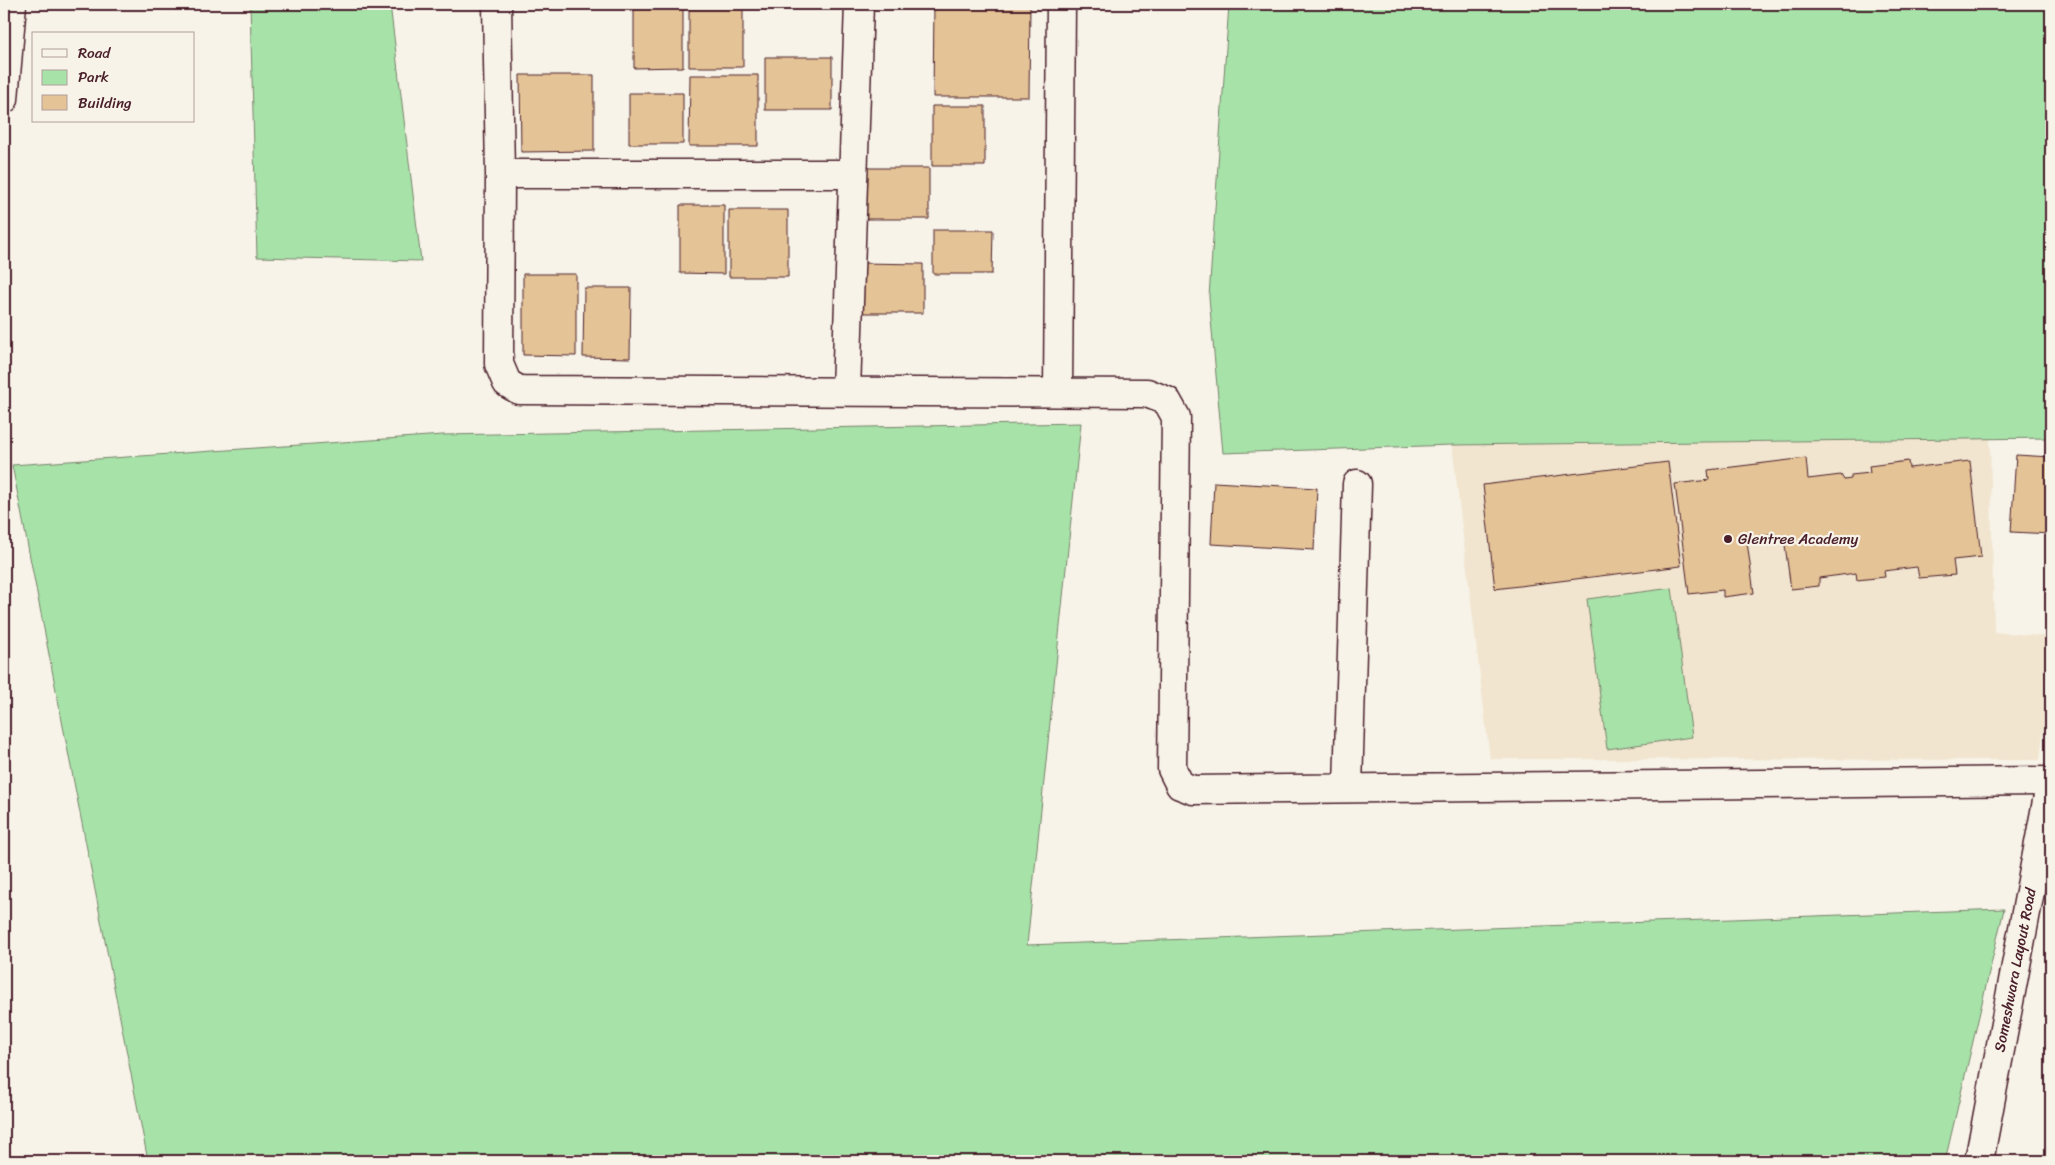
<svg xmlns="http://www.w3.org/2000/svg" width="2055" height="1165" font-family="Sriracha,sans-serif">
	<rect width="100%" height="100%" fill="#f7f3e8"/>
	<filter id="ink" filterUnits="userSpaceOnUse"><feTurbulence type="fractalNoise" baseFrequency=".02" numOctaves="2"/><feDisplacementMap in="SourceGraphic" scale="10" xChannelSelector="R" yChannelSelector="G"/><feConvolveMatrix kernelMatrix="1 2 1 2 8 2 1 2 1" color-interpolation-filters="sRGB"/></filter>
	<g filter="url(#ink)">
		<path fill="#f1e5cf" d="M1990,439l4,193 57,5v27l-11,96 -550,-1 -38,-314z"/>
		<path fill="#a7e3a9" stroke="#78816a" d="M250,4h140l31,257 -164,-4z
			M1229,4h822v434l-599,7 -229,8 -14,-156z
			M1081,423l-54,522 977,-36 -59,252h-1797l-136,-696 431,-30z
			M1672,588l20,149 -85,12 -20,-150z"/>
		<path fill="#e4c396" stroke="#4a1f2b" d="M634,4h49v63l-49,1z
			M689,4h54v63h-54z
			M934,4h96l-1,93h-96z
			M765,57h67v53h-67z
			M520,75h74v76l-73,1z
			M690,75h68v71h-69z
			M629,93h54v51h-54z
			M932,106h53v60h-53z
			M864,168h65v51h-65z
			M680,205h44v69l-44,-1z
			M729,210h59v67h-59z
			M933,230h60l-1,44h-59z
			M860,263l63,1v49h-63z
			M523,274h53v82l-53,-1z
			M584,288h47l-1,70 -47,-1z
			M2016,455l35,2v77l-40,-2z
			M1806,458l2,21 33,-4 3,5 7,-1v-4l19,-2 -1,-7 39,-5 1,7 61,-7 11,96 -28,3 2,15 -36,3 -2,-11 -33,4 1,6 -28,3 -1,-7 -37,5v8l-28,3 -7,-51 -7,-3 -9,-1 -13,3 -8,5 7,51 -31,4v-7l-34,4 -14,-110 34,-4 -1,-10z
			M1668,462l13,104 -186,23 -12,-104z
			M1214,482l103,6 -3,62 -103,-6z"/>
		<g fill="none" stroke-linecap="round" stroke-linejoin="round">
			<g stroke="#4a1f2b" stroke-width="31">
				<path id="minor" d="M497,4l3,170 -1,190 8,19 12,7 628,3 20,8 9,16 -4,352 8,16 13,5 858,-9
					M4,99l8,-95
					M500,174h353
					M846,391l13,-387
					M1058,391l3,-387
					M1348,787l9,-303"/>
			</g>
			<g stroke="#4a1f2b" stroke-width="31">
				<path id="tertiary" d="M1979,1161l72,-381"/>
			</g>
			<use href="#minor" stroke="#f7f3e8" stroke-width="28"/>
			<use href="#tertiary" stroke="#f7f3e8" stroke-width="28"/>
		</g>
	</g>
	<circle fill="#4a1f2b" stroke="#f7f3e8" stroke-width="2" cx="1728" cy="539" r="5"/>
	<g text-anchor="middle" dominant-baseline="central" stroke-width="4.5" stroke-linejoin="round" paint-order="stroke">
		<g font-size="15" fill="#4a1f2b" stroke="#f7f3e8" text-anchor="start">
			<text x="1738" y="539">Glentree Academy</text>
		</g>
		<g font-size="15" fill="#4a1f2b" stroke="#f7f3e8">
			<text transform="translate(2015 970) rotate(-79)">Someshwara Layout Road</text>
		</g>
	</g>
	<rect width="2055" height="1165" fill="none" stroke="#f7f3e8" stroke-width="20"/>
	<rect x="10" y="10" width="2035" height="1145" fill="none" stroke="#4a1f2b" stroke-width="2" filter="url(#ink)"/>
	<rect x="32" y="32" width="162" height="90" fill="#f7f3e8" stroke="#b29e9c"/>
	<rect x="42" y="49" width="25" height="8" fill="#f7f3e8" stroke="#b29e9c"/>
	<text x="78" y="58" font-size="15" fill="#4a1f2b">Road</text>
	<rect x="42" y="70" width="25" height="15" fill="#a7e3a9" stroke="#b29e9c"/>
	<text x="78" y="82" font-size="15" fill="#4a1f2b">Park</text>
	<rect x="42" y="95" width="25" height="15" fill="#e4c396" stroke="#b29e9c"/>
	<text x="78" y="108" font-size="15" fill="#4a1f2b">Building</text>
</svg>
